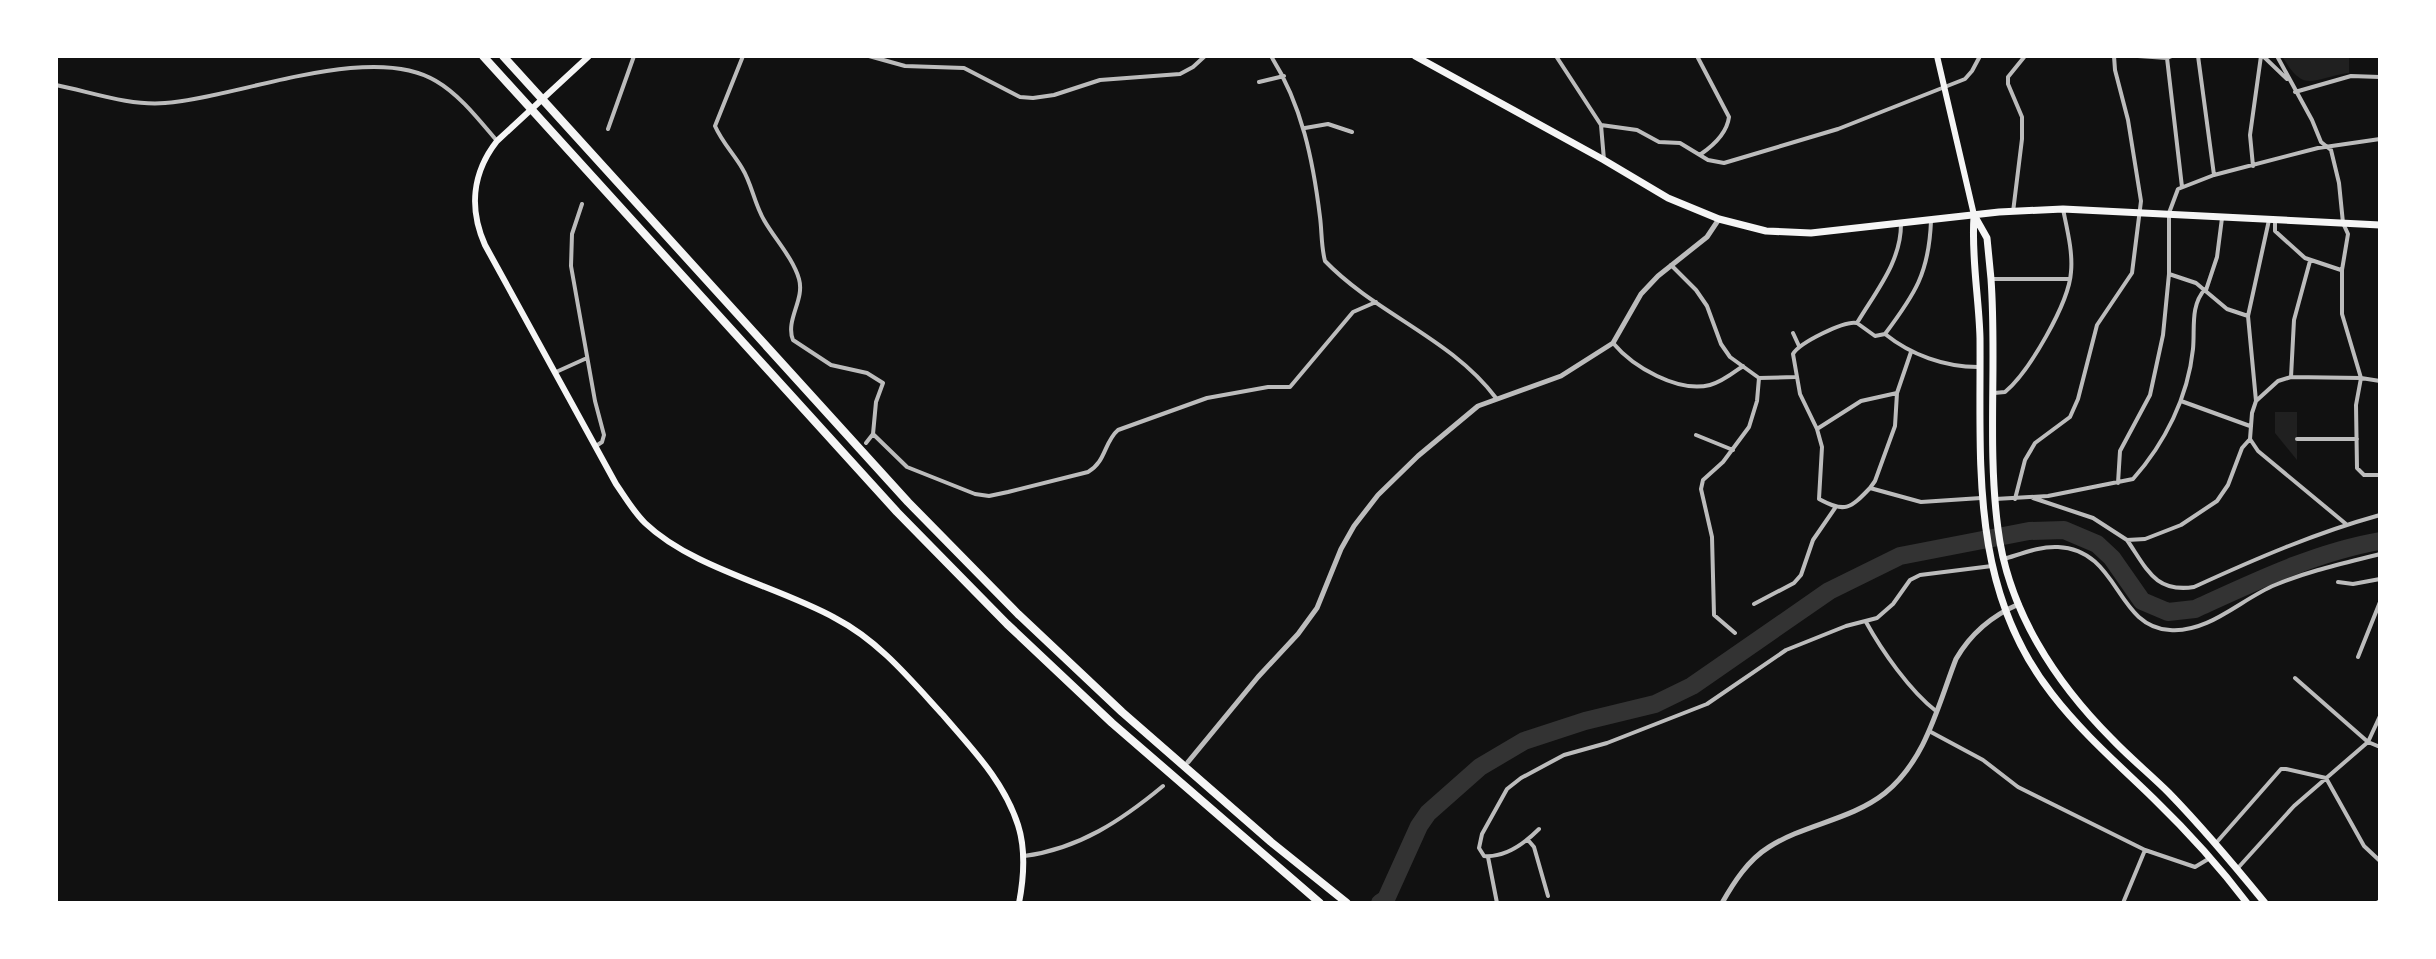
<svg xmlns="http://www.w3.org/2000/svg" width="2436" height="959" font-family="Literata,serif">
	<rect width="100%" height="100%" fill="#111"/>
	<path fill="#202020" d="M2282,56h67v17c-38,5 -44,22 -67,-17z
		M2275,412h22v48l-22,-27z"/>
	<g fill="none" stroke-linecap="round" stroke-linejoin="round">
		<path stroke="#333" stroke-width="18" d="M1380,903l6,-4 33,-73 9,-13 52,-46 44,-26 61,-20 70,-17 37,-18 137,-95 71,-35 129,-25 35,-1 33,14 15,14 30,43 26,11 27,-3c59,-27 121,-57 185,-68"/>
		<path stroke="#bcbcbc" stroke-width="4" d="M743,56l-28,70c7,16 18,27 27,42 10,16 12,35 22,52 10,18 29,38 35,59 6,21 -14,41 -6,61l38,25 36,8 16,10 -7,19 -3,32 -7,9
			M869,56l36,10 59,2 56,29 13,1 21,-3 46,-15 80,-6 13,-7 12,-11
			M1271,56c31,49 42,104 49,161 2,15 1,29 5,44 51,53 126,77 171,137
			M1556,56l45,69 3,35
			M1697,56l32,61c-2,16 -15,28 -28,37
			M2138,56l29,2 5,-2
			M2198,56l16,119
			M2263,56l24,23
			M2277,56l35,64 9,22 10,8 8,33 4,40 5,11 -6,36v44l19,64 -5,27 1,63 7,7h16
			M2167,58l15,129
			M1259,82l25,-6
			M56,85c35,7 73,21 109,18 72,-5 206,-62 271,-22 24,14 43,39 61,60
			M2295,92l56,-16 29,1
			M1601,125l36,5 22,12 21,1 28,17 16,3 114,-34 127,-50 7,-8 8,-15
			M1305,128l23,-4 24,8
			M608,129l26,-73
			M2253,166l-3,-31 11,-79
			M582,204l-10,30 -1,32 24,135 9,34 -2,7 -6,4
			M2013,212l9,-73v-22l-14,-33v-7l17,-21
			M2269,220l-21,96 -21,-7 -31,-26 -27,-9v-61l9,-24 36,-14 104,-27 62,-9
			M2275,220v11l30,27 36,12
			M1901,224c0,38 -25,67 -44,99 -12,-3 -58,20 -64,31l7,40 17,35 5,18 -3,52c26,14 31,10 51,-11l51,14 60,-4
			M1671,265l25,25 11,16 14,38 9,13 29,21 36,-1
			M1991,279h79
			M2206,290l11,-33 5,-39
			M2248,316l8,85
			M1857,323l18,13 10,-2c26,21 60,33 93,33
			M1793,333l6,13
			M1885,334c30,-40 44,-61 46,-113
			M1613,343c20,24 65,50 97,42 12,-3 23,-12 33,-19
			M556,372l31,-14
			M2291,377l3,-57 16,-59
			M1994,393l11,-1c24,-20 64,-89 66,-120 2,-20 -4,-43 -8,-63
			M2181,401l69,25
			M1817,429l44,-28 36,-8
			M873,434l34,33 68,27 14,2 19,-4 80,-20c18,-10 16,-30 30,-42l89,-32 61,-11h22l63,-75 23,-10
			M1696,435l37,15
			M2250,439l8,12 88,73
			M2297,439h60
			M2118,483l2,-32 30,-56 13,-60 6,-61
			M1870,488l5,-7 20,-55 2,-33 14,-41
			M2033,498l60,20 34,22 18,-1 36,-14 36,-24 11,-16 14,-37 8,-9 2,-26 4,-12 22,-20 13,-4 70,1 19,3
			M1995,499l53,-3 85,-17c32,-36 55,-82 60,-130 2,-21 -3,-43 12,-60
			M2015,499l10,-39 10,-17 35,-26 8,-18 19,-74 35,-52 9,-72 -13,-81 -13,-50 -1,-14
			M2127,540c20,29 28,53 67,47 61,-28 121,-54 186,-72
			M2004,559c17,-5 36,-13 54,-12 62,3 57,80 112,83 39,3 71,-31 105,-45 33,-14 70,-22 105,-31
			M2338,582l15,2 27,-5
			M1754,604l40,-21 7,-8 12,-35 22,-32
			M1866,622c16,29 44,69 70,89
			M1735,633l-21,-18 -2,-78 -11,-48 2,-9 20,-18 26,-35 8,-26 2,-23
			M2358,657l22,-55
			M2295,678l73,64 12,5
			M1929,731l54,29 35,27 127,63 50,17 15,-9
			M1539,829c-14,14 -33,29 -55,27l-5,-8 3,-14 25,-45 14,-11 43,-23 43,-12 100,-39 79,-54 60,-24 31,-8 16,-14 17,-24 10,-5 72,-9
			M1528,840l6,7 14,49
			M2216,843l65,-74h5l40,9 38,68 16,15
			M1024,856c55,-7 98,-36 139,-70
			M1488,857l9,46
			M2237,869l57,-63 74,-64 12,-26
			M2123,903l22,-53
			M2377,903l3,-2"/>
		<path stroke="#bcbcbc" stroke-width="5" d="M1188,762l70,-85 40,-43 19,-26 24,-59 13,-23 24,-31 40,-39 60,-50 83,-30 52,-33 28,-49 17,-18 49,-39 12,-18
			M1722,903c12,-21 26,-43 47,-56 36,-23 82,-27 116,-54 41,-33 53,-88 71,-134 15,-26 35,-43 63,-55"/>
		<path stroke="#f5f5f5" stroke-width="6" d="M589,56l-92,85c-25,32 -28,68 -12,104l131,239c9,13 17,27 29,39 47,45 132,63 190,95 44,23 75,61 108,97 29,34 61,66 75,110 8,25 6,52 1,78
			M1937,56l37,159"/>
		<path stroke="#f5f5f5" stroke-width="7" d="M1974,215l13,23 4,41c6,83 -4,167 7,250 10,81 57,153 114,210 18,19 39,36 57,54 34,35 65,72 96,110
			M1974,217c-3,40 5,81 6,121 1,126 -11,250 72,356 30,39 67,71 102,105 33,32 65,67 93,104"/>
		<path stroke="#f5f5f5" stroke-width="7" d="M1415,56l189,104 64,38 51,21 47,12 45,2 188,-21 64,-3 317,16"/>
		<path stroke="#f5f5f5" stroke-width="8" d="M483,56l414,456 110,112 105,99 208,180
			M503,56l405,446 110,112 104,98 149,130 76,61"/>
	</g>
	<rect width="2436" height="959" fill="none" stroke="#ffffff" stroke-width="116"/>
</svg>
